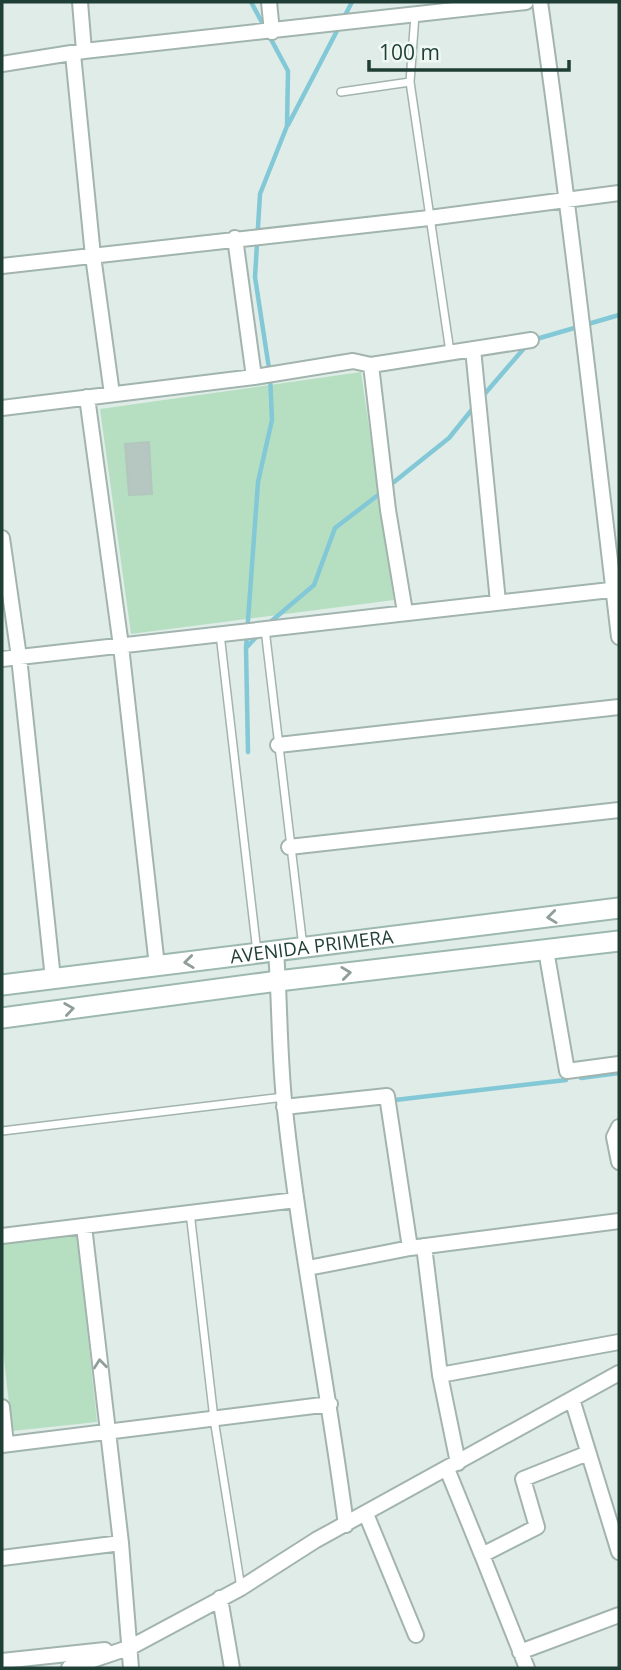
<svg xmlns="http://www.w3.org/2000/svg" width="621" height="1670" font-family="'Open Sans',sans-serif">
	<rect width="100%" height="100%" fill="#e0ece7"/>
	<path fill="#b6dfc2" d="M361,372l33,228 -263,34 -31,-225z
		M77,1235l20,187 -85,9 -10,-90v-97z"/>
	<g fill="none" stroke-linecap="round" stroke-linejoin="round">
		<path stroke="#83c8d6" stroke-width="4.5" d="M288,125l64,-123
			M533,340l86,-25
			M482,397l44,-51
			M389,486l60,-48 25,-31
			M268,624l46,-39 21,-57 47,-36
			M246,648l12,-166 14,-62 -2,-45 -15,-98 5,-83 27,-68 1,-55 -37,-69
			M248,752l-2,-104 14,-15
			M581,1078l38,-5
			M395,1100l171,-20"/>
	</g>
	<path fill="#b5c7c0" stroke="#b2c6be" stroke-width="2" d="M149,442l3,52 -23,1 -4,-51z"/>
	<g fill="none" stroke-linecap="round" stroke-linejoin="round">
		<g stroke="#a2b4ae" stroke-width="10">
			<path id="lane" d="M415,15l-5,67 40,270
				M341,92l69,-10
				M265,629l38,318
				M220,634l37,318
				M2,1131l282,-34
				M190,1212l24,207 27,169"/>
		</g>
		<g stroke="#a2b4ae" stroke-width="18">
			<path id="street" d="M80,2l4,49
				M269,2l3,30
				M540,2c30,211 54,423 79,635
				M73,54l20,202 19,138
				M2,64l82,-13 442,-49
				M235,238l19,139
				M2,266l427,-48 190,-25
				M473,349l25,253
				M371,365l17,145 17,102
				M87,397l34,249 36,320
				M2,408l252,-31 99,-16 18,4 160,-25
				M2,538l17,119 34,322
				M2,659l617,-70
				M278,745l341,-38
				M289,847l330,-37
				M546,950l21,121 52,-7
				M276,951c4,53 3,106 9,159 15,139 43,276 61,415
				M284,1107l103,-11 23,152
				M619,1127l-5,10 5,25
				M84,1226l37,317 10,125
				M2,1236l294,-36
				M424,1246l16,129 18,88
				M308,1268l102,-20 209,-27
				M440,1375l179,-33
				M572,1399l47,153
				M2,1407l4,37
				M2,1445l328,-41
				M447,1469l35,86
				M366,1514l50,121
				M2,1558l119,-15
				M220,1598l12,70
				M520,1652l99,-37
				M2,1661l103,-11
				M69,1668l62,-21 110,-59 75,-48 303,-167
				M527,1668l-45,-113 55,-28 -14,-48 65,-26"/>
		</g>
		<g stroke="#9db9af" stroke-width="23">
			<g id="secondary">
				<path id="s1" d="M2,985l617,-77"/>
				<path d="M2,1018l276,-37 341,-40"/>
			</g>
		</g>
		<use href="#lane" stroke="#fff" stroke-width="7"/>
		<use href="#street" stroke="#fff" stroke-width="14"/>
		<use href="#secondary" stroke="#fff" stroke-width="19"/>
	</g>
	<defs><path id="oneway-chevron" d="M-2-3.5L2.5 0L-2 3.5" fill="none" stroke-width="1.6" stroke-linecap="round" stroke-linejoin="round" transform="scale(1.75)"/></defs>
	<g stroke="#8f9e9a">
		<use href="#oneway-chevron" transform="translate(552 917) rotate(173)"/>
		<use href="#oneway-chevron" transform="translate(189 962) rotate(173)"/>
		<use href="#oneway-chevron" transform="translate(346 973) rotate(-7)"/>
		<use href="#oneway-chevron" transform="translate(69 1009) rotate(-8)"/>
		<use href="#oneway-chevron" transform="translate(100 1364) rotate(-96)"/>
	</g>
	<g text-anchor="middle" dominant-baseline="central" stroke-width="5" stroke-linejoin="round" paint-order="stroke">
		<g font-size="19" fill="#1f3e36" stroke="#f0f8f4">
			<text stroke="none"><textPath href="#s1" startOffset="312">AVENIDA PRIMERA</textPath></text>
		</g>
	</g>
	<rect width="621" height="1670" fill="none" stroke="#1f3e36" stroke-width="7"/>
	<path d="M369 60v10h200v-10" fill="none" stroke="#1f3e36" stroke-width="3.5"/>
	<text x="379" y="60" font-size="21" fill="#1f3e36" stroke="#f0f8f4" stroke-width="5" paint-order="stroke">100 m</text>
</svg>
